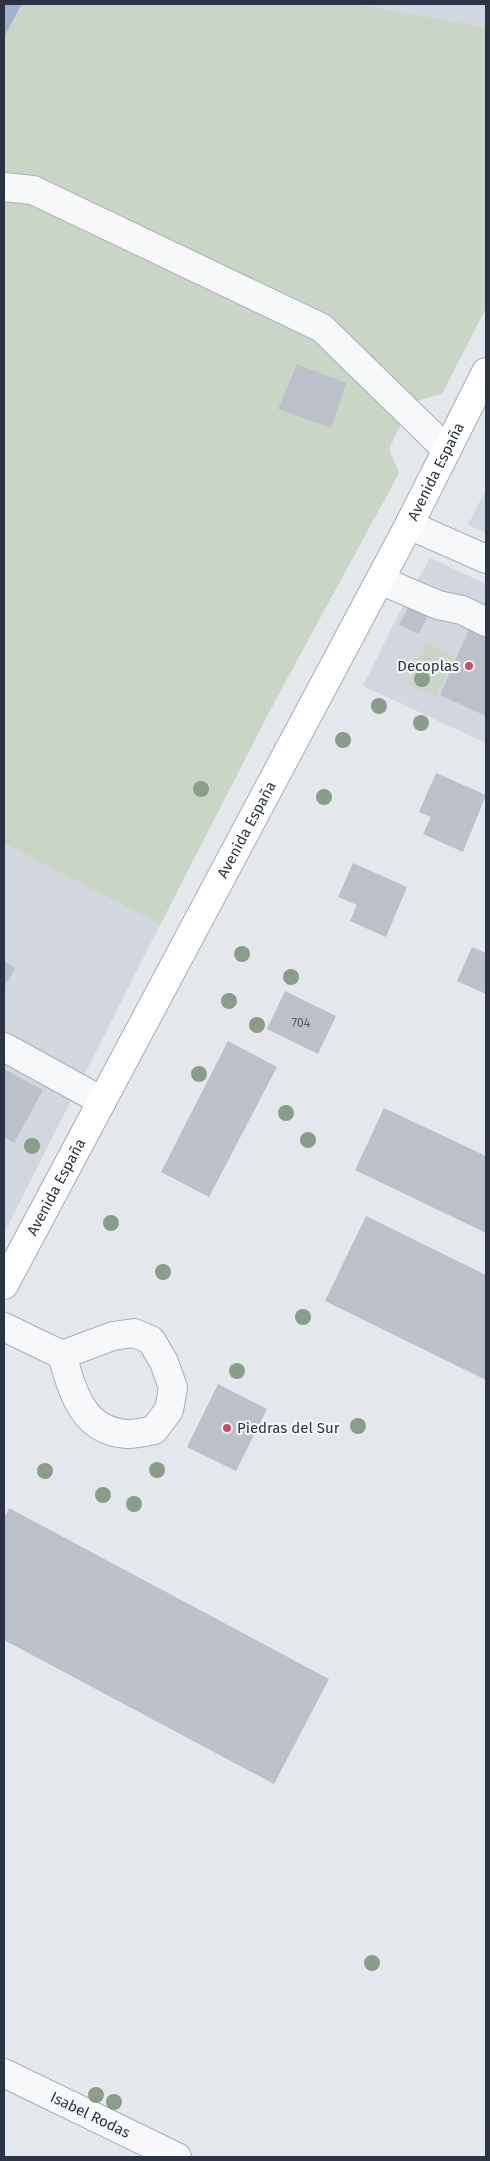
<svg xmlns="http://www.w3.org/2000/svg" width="490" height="2161" font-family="'Fira Sans',sans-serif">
	<rect width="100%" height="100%" fill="#e4e7ec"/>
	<path fill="#d2d6de" d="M355,4h131v23z
		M486,489v44l-18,-8z
		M430,558l56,26v159l-123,-57 31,-63z
		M4,843l156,82 -156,308z"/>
	<path fill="#c9d6c5" d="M22,4h333l131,23v281l-44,86 -30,8 -23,47 10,24 -125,230 -114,222 -156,-82v-806z
		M425,643l29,14 -18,40 -29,-13z"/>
	<path fill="#9fb4cc" d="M4,4h18l-18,33z"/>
	<path fill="#bbc0ca" d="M297,364l49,19 -15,45 -53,-19z
		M409,606l19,9 -9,19 -20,-9z
		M469,629l17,8v79l-46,-21z
		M436,773l50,22 -23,57 -40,-18 8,-17 -12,-5z
		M353,863l54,24 -21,50 -36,-16 7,-16 -19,-8z
		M472,947l14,6v41l-29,-13z
		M4,961l11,7 -11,20z
		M285,991l51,25 -18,38 -51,-25z
		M228,1041l49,26 -68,130 -48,-25z
		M4,1069l39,21 -29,53 -10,-6z
		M384,1108l102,48v77l-131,-63z
		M366,1216l120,59v105l-161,-79z
		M218,1384l49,25 -31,62 -49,-24z
		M9,1508l320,171 -55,105 -270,-144v-122z"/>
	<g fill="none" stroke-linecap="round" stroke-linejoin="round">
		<g stroke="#a9aeb7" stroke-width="30">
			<g id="minor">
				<path d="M4,187l29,3 289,138 125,122"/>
				<path d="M409,525l77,34"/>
				<path d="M380,580l58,25 24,5 24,12"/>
				<path d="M4,1047l98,54"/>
				<path d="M4,1327l58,28 51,-19 21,-3 17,7 13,22 9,26 -4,22 -15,20c-8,2 -19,4 -27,4 -45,-3 -54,-42 -65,-79"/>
				<path id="s1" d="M4,2073l173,84"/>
			</g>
		</g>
		<g stroke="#a3abb8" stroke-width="30">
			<g id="major">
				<path id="s2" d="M4,1285l405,-760 77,-153"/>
			</g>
		</g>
		<use href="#minor" stroke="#f7f8fa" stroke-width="28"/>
		<use href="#major" stroke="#fff" stroke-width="28"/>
	</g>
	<g fill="#899d89">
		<circle cx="422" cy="679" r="8"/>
		<circle cx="379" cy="706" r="8"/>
		<circle cx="421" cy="723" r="8"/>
		<circle cx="343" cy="740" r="8"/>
		<circle cx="201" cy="789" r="8"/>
		<circle cx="324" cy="797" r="8"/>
		<circle cx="242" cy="954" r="8"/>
		<circle cx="291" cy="977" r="8"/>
		<circle cx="229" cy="1001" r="8"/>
		<circle cx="257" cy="1025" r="8"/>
		<circle cx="199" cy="1074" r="8"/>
		<circle cx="286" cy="1113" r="8"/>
		<circle cx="308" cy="1140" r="8"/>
		<circle cx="32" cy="1146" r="8"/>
		<circle cx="111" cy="1223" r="8"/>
		<circle cx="163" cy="1272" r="8"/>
		<circle cx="303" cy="1317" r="8"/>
		<circle cx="237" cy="1371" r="8"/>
		<circle cx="358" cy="1426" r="8"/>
		<circle cx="157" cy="1470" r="8"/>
		<circle cx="45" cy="1471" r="8"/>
		<circle cx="103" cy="1495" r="8"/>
		<circle cx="134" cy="1504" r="8"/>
		<circle cx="372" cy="1963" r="8"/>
		<circle cx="96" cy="2095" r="8"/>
		<circle cx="114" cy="2102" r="8"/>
	</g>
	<g fill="#d1495b" stroke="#f4f6f9" stroke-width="2">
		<circle cx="469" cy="666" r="5"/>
		<circle cx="227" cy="1428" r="5"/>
	</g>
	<g text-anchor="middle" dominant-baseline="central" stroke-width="4.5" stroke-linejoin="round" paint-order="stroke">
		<g font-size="12" fill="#4f5766">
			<text x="301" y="1023">704</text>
		</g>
		<g font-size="15" fill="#2b3445" stroke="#f4f6f9">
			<text stroke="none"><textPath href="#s2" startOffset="921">Avenida España</textPath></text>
			<text stroke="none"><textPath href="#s2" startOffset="516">Avenida España</textPath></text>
			<text stroke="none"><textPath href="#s2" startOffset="111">Avenida España</textPath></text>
			<text stroke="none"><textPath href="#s1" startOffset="96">Isabel Rodas</textPath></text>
		</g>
		<g font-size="15" fill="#2b3445" stroke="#f4f6f9" text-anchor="end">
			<text x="459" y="666">Decoplas</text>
			<text x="237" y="1428" text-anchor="start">Piedras del Sur</text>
		</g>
	</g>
	<rect width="490" height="2161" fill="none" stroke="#2b3445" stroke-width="10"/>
</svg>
